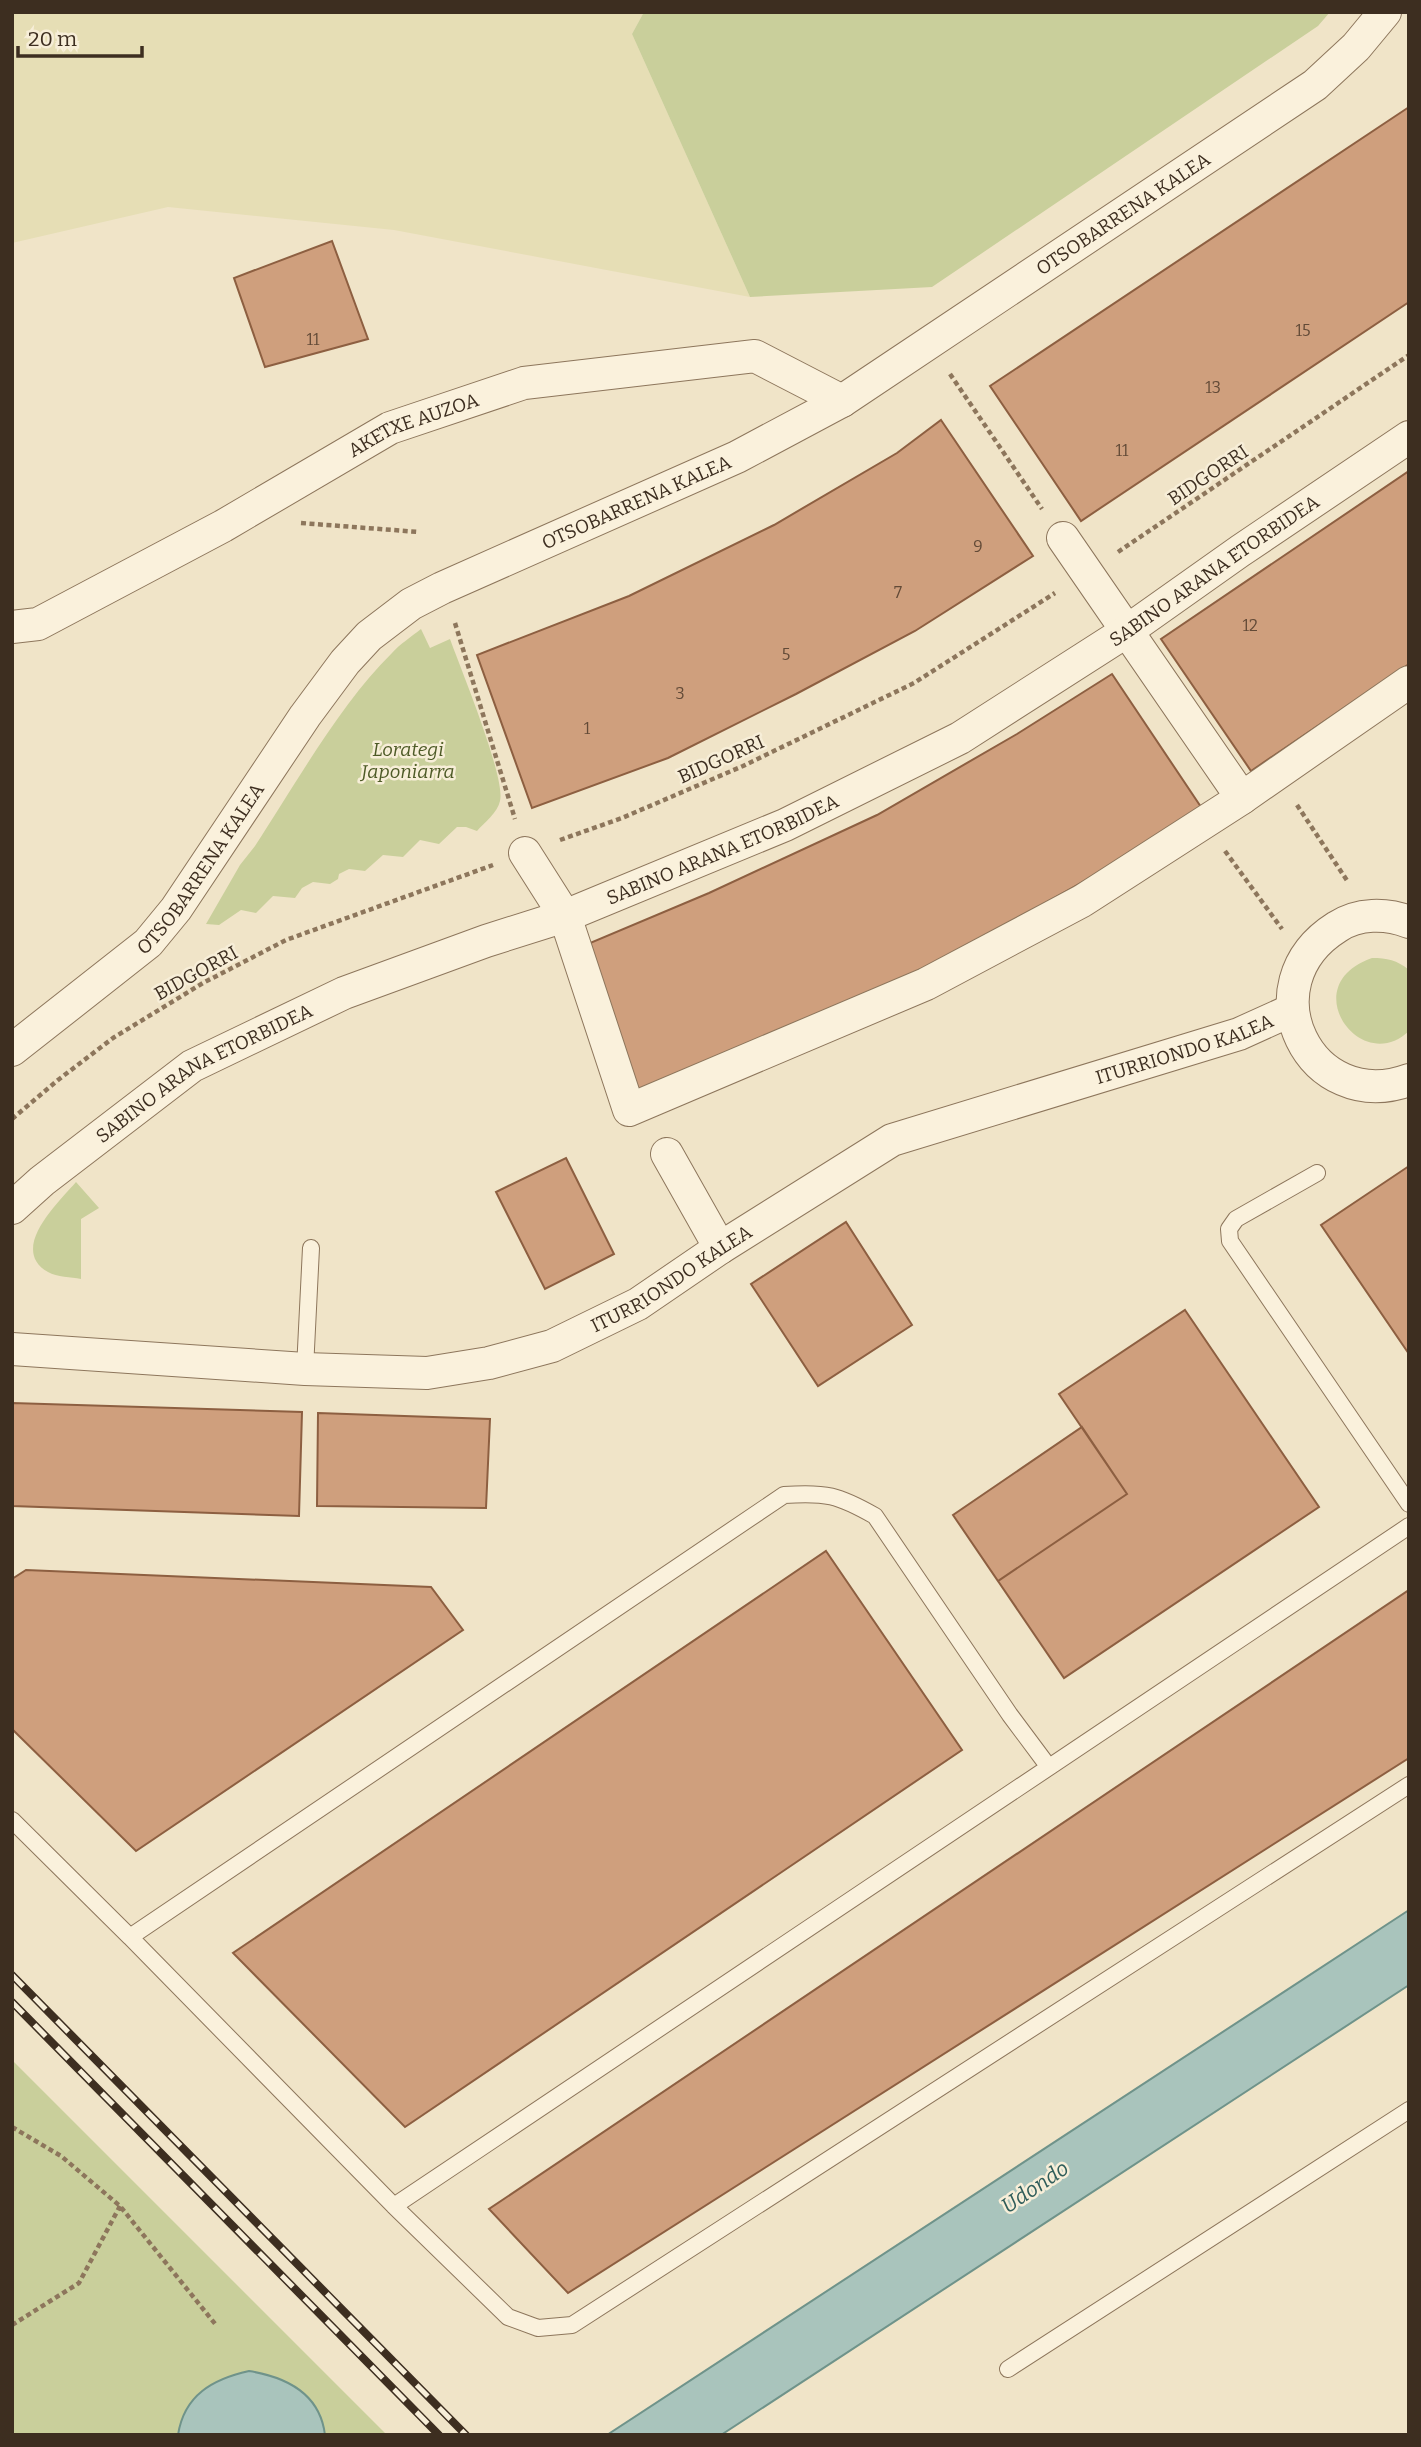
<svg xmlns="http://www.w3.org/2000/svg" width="1421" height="2447" font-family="Bitter,serif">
	<rect width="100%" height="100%" fill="#f0e4c8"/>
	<path fill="#e6deb5" d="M12,12h632l-12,22 118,263 -356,-67 -226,-23 -156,36z"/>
	<path fill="#c9cf9b" d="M644,12h686l-12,14 -386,261 -182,10 -118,-263z
		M421,629l9,19 20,-9c10,28 56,139 50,162 -2,11 -16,22 -23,30l-11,-4h-9l-18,17 -19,-4 -17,17 -20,-2 -18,16 -16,-2 -10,5 -1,5 -8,5 -17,-2 -11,6 -7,10 -22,-2 -17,17 -15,-3 -22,15 -13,-1 34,-59 15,-19c40,-61 85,-142 137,-193 8,-9 19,-16 29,-24z
		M1372,958c15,0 25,2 37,12v61c-48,46 -115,-46 -37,-73z
		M76,1182l23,26 -18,11v60c-10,-2 -24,-2 -33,-7 -40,-23 11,-70 28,-90z
		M12,2060l375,375h-375z"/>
	<path fill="#a9c4bc" stroke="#6f938a" stroke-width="2" d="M1409,1910v75l-688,450h-114z
		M249,2371c37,6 71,22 76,64h-147c6,-40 35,-56 71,-64z"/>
	<path fill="#cf9f7d" stroke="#8d5f41" stroke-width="2" d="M1409,107v195l-328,219 -91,-135z
		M332,241l36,98 -103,28 -31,-89z
		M941,420l92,136 -118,75 -119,63 -128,64 -136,50 -55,-153 152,-59 145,-71 123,-72z
		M1409,471v193l-158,107 -90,-132z
		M1112,674l89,133 -76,51 -120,68 -121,64 -250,104 -44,-151 119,-50 168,-78 140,-81z
		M566,1158l48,96 -69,35 -49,-97z
		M1409,1166v188l-88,-129z
		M846,1222l66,103 -94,61 -67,-102z
		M1185,1310l134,197 -255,171 -66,-97 129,-87 -68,-100z
		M12,1403l290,9 -3,104 -287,-10z
		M318,1413l172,6 -4,89 -169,-2z
		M1082,1427l45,67 -129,87 -45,-66z
		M826,1551l136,199 -557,377 -172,-174z
		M26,1570l405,17 32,43 -327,221 -124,-122v-150z
		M1409,1590v168l-841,535 -79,-84z"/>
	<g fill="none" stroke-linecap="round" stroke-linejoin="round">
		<g stroke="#8d765c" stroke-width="18">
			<path id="lane" d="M1317,1173l-81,46 -7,10 1,12 179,263
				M305,1369l6,-121
				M1409,1526l-1015,680 114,111 30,11 34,-3 837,-540
				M12,1820l118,117
				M394,2206l-264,-269 654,-442c42,-3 54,0 91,21l135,199 38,51
				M1008,2369l401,-259"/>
		</g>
		<g stroke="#8d765c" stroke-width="34">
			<g id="street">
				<path d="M1063,538l179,260"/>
				<path id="s1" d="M12,627l26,-3 185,-98 167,-98 134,-45 231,-27 87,45"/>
				<path d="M525,853l40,63 64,194 297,-126 156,-83 157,-101 170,-118"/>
				<path d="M1409,922c-23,-9 -51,-9 -72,5 -92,58 -27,189 72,153"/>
				<path id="s2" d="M12,1050l136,-107 28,-34 129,-193 40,-54 24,-26 42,-32 31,-16 295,-131 105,-56 473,-316 41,-38 29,-35"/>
				<path d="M667,1154l53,94"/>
				<path id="s3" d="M12,1208l30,-27 150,-115 152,-73 142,-52 79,-25 220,-91 175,-87 167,-107 113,-80 169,-114"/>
				<path id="s4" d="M12,1349l293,20 122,4 62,-10 63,-17 86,-42 82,-56 172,-108 347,-106 53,-24"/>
			</g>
		</g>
		<path stroke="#8d765c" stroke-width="4.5" stroke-dasharray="5 3.5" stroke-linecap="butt" d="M950,374l92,135
			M301,523l118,9
			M1118,552l291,-197
			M455,623l60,196
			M1297,805l51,77
			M560,840l62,-22 121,-52 171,-83 141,-90
			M1225,851l57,78
			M12,1119l46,-39 55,-42 90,-55 83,-43 207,-75
			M12,2127l49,29 59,50 96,119
			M12,2325l67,-42 41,-77"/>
		<use href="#lane" stroke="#faf1dc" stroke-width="16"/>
		<use href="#street" stroke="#faf1dc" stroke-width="32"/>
		<g stroke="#3d2e20" stroke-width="8">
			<path id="rail" d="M12,1975l454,460
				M12,2002l427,433"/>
		</g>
		<use href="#rail" stroke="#f7eed8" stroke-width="5" stroke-dasharray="16" stroke-linecap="butt"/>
	</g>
	<g text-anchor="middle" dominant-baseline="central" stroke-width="5" stroke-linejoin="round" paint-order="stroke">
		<g font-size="16" fill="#624a37">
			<text x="1303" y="330">15</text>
			<text x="313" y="339">11</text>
			<text x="1213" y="387">13</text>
			<text x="1122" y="450">11</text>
			<text x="978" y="546">9</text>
			<text x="898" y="592">7</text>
			<text x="1250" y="625">12</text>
			<text x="786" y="654">5</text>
			<text x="680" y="693">3</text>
			<text x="587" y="728">1</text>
		</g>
		<g font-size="19" fill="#3d2e20" stroke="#f7eed8">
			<text stroke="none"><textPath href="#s2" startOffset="1419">OTSOBARRENA KALEA</textPath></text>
			<text stroke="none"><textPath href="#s1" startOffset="452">AKETXE AUZOA</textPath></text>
			<text transform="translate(1208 475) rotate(-34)">BIDGORRI</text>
			<text stroke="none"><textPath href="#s2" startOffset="852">OTSOBARRENA KALEA</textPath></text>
			<text stroke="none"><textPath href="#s3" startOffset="1370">SABINO ARANA ETORBIDEA</textPath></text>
			<text transform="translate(721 759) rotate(-24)">BIDGORRI</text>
			<text stroke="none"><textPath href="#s3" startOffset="803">SABINO ARANA ETORBIDEA</textPath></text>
			<text stroke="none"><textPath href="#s2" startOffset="264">OTSOBARRENA KALEA</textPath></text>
			<text transform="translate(196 973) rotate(-29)">BIDGORRI</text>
			<text stroke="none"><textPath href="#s4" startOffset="1248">ITURRIONDO KALEA</textPath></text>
			<text stroke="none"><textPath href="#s3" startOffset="236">SABINO ARANA ETORBIDEA</textPath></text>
			<text stroke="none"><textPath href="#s4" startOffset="681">ITURRIONDO KALEA</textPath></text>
		</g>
		<g font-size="19" font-style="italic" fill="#4d5a26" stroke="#f7eed8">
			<text x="408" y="749">Lorategi<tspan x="408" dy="22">Japoniarra</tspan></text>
		</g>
		<g font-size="21" font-style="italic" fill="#2f5d5a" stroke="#f7eed8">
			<text transform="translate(1035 2187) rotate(-34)">Udondo</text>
		</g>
	</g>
	<rect width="1421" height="2447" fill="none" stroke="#3d2e20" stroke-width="28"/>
	<path d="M18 46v10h124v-10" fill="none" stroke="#3d2e20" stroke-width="3.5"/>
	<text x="28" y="46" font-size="21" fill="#3d2e20" stroke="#f7eed8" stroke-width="5" paint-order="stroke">20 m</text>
</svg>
